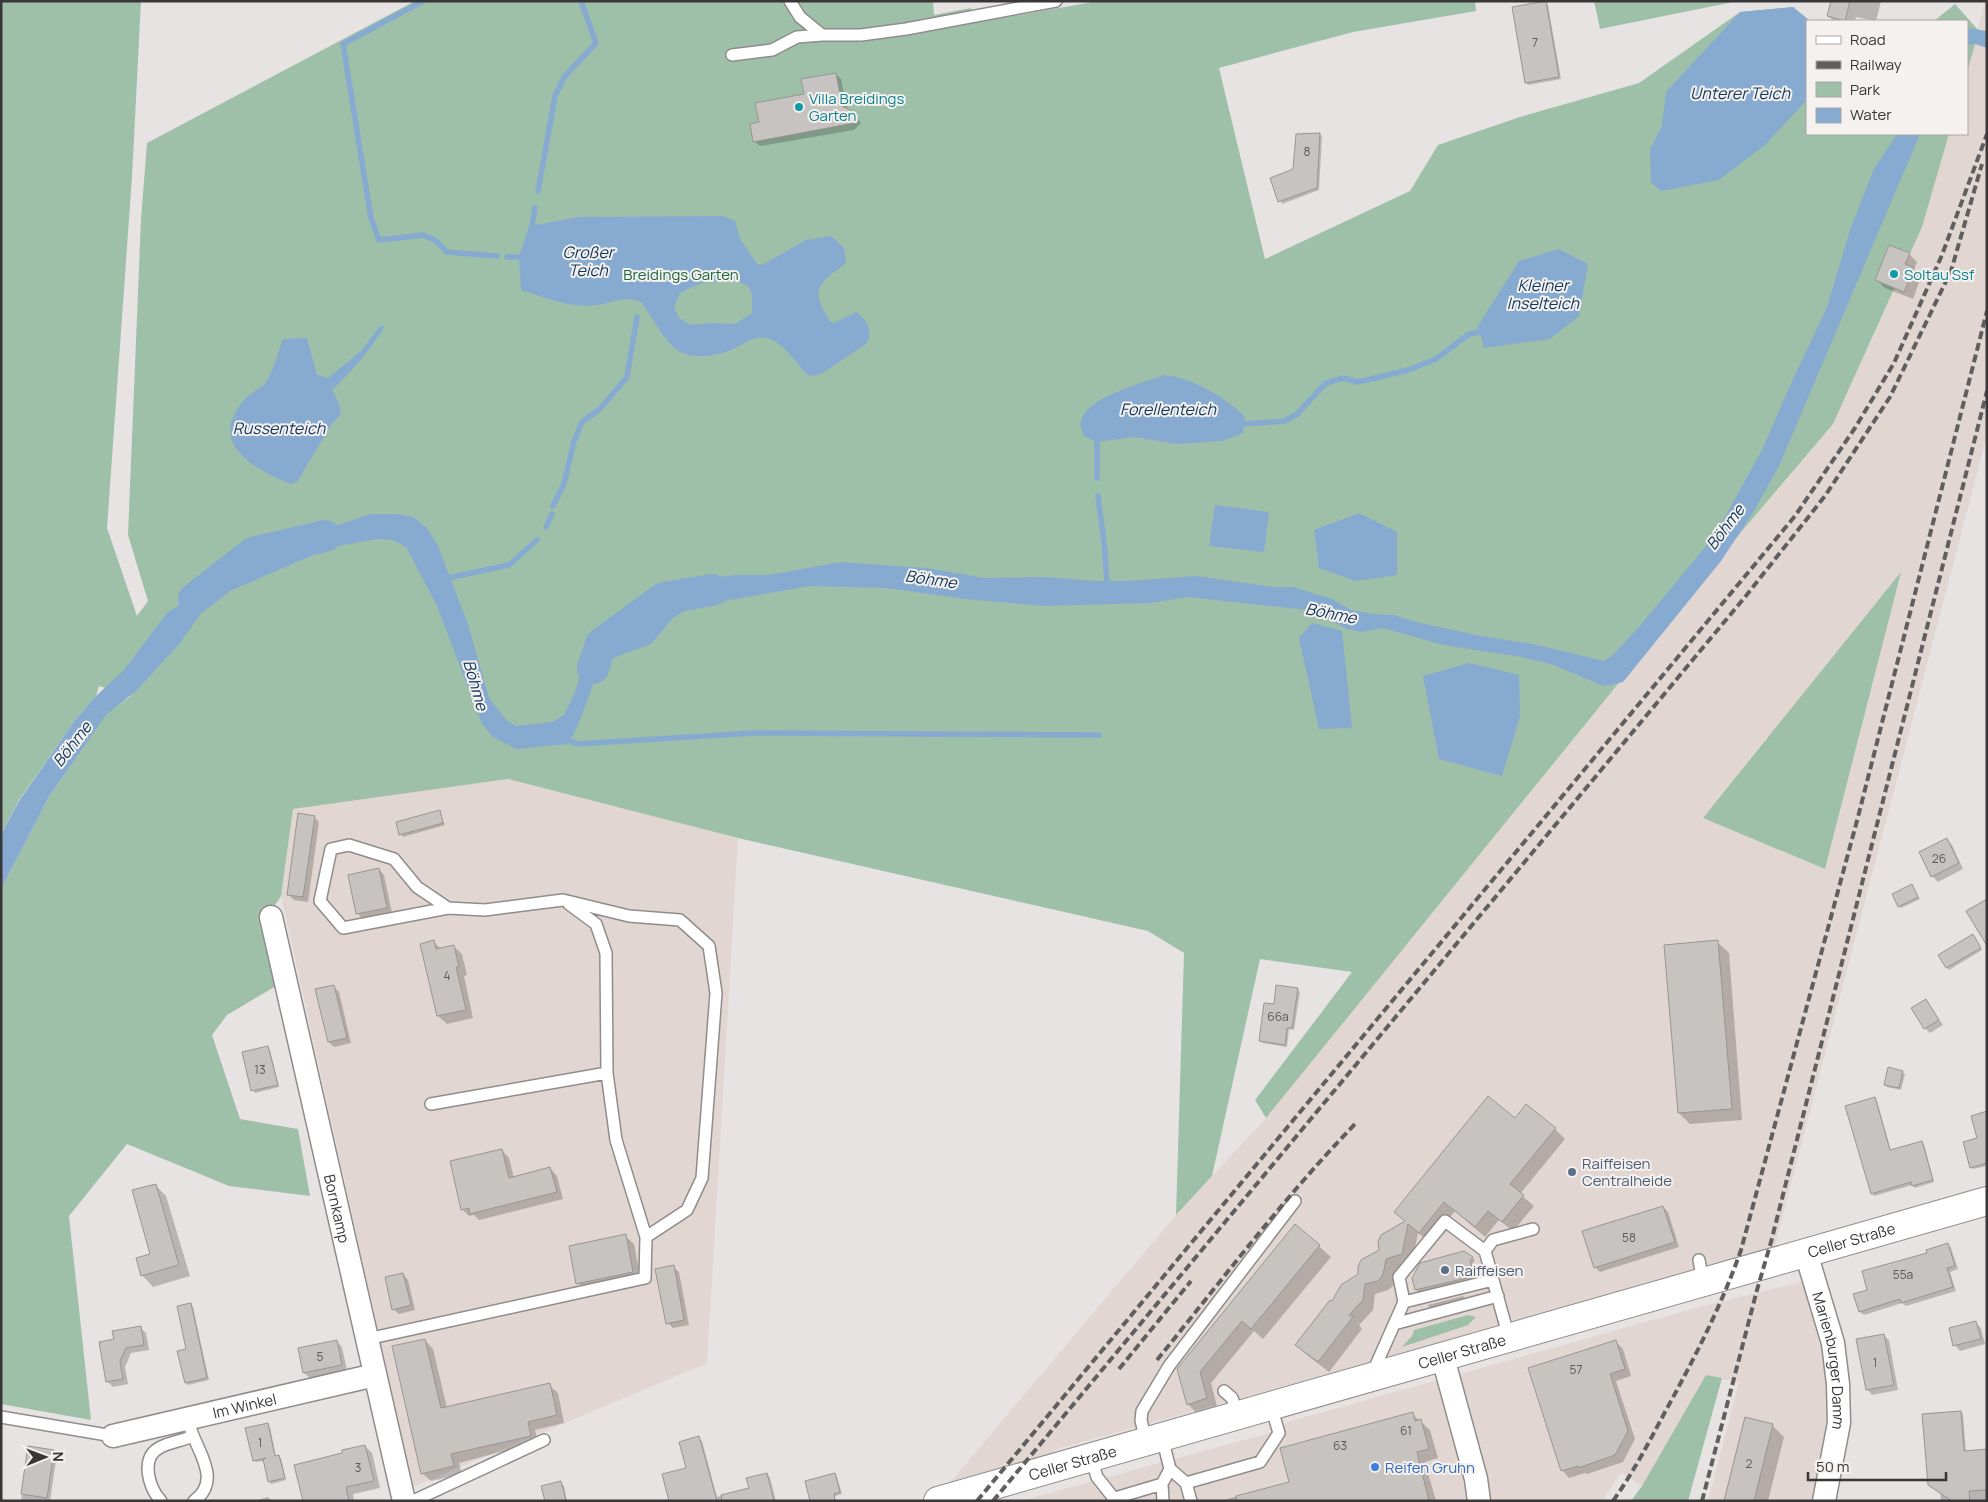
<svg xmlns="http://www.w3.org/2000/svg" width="1988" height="1502" font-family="Manrope,sans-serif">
	<rect width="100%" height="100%" fill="#e7e3e2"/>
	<path fill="#e1d6d1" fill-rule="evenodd" d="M1985,1h2v434l-213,814 -60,18 -657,182 -7,6 -102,30 228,-270 90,-97 476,-587 91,-107 89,-197 27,-93h18v-62zM1900,573l-75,296 -121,-51z
		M508,779l230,59 -31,525 -294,124 -132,-591 12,-87z
		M1806,1281l19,63 6,75 -17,82h-106l31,-119 -33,-6 -64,110 -21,-13 -19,28h-581l245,-67 25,-13 412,-115z"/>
	<path fill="#9ec0a8" d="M1,1h140l-9,176 -25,351 30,88 11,-15 -20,-66 13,-316 6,-76 268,-142h518l1,14 37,-7 3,15 125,-22h376l1,10 -123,21 -134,36 46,191 145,-68 28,-46 82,-28 119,-34 101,-71 53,-5 17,14h-3v113h142l-27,93 -89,197 -91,107 -476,587 -11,-18 97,-128 -92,-13 -48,217 -36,39 8,-262 -36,-22 -410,-93 -230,-59 -215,30 -12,87 -13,20 8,70 -49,29 -15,20 28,84 58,10 12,67 -81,-10 -102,-42 -58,72 22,204 -90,-16v-515l49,-94 56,-81 25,-18 -32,-10 -3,10 -21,24 -56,80 -18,35z
		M1594,1h144l-138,28z
		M1955,4l24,27 -12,41v-51h-33z
		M1901,572l-76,297 -122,-51z
		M1468,1315l8,2 -8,8 -66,22 10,-11 2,-6z
		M1706,1375l16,3 -34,123h-57l11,-15z"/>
	<path fill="#87aad1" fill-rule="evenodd" d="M1793,7l17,14h-3v79l-42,45 -46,35 -58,11 -10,-9 -1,-33 12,-23 4,-34 74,-80z
		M1967,28l20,3v17l-12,-4 -8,1z
		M1897,134h23l-141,332 -25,45 -33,50 -98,121 -19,4 -53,-22 -29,-7 -79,-12 -60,-17 -22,4 -14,-3 -19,-10 -21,-9 -27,-3 -92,-10 -38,6 -106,3 -79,-7 -79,-11 -77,-2 -119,21 -18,12 -21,25 -49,18c-12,27 -19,57 -34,82l-52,5 -23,-12 -11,-13 -45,-118 -31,-59 -13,-7 -16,-1 -45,8 -107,46 -23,19 -22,31 -44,48 -30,24 -56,80 -49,94v-54l18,-34 56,-81 21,-24 28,-26 43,-57 74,-49 25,-9 23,-13 81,-28h27l16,3 14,11 11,18 30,78 21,74 18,23 9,5 36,-4 12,-7 11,-23 7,-24 12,-22 13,-9 21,-8 45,-35 38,-16 25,-3h33l72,-13 85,6 58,10 63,-1 49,4h31l70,-5 76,11h20l39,12 19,11 22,4 21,1 22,7 60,13 57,9 71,17 8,-5 27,-29 76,-92 47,-85 27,-62 38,-81 23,-77 24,-61z
		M722,216l13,5 5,18 17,25 5,1 44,-25 25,-4 13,12 2,15c-28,22 -37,25 -16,58l4,2 22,-11c11,7 18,20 10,32l-45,30 -11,2c-15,-11 -23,-32 -43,-38 -12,-3 -21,5 -32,10 -17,9 -47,13 -62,-1 -11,-11 -22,-31 -31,-44 -16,-9 -29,0 -45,2 -26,4 -52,-8 -76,-15l-2,-33 10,-31 51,-9zM736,280l12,6 4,9v18l-17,11 -24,-1 -20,2 -12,-7 -5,-11 6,-14 21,-10z
		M1559,249l29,15 -9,52 -29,23 -66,9 -6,-22 41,-65z
		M380,326h5c-15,23 -32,45 -53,64l6,11 3,13 -10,11 -34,57 -7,2c-30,-13 -79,-36 -52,-76 4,-5 8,-11 13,-14 4,-4 12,-7 15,-12 6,-7 13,-33 17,-43l24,-1 10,37 11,3 33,-27z
		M1165,375c29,4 59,21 80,42l-2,16 -20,8 -46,3 -43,-7 -37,5 -13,-6 -4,-11c1,-3 2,-8 4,-11 13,-19 60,-32 81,-39z
		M1215,505l54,7 -5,40 -55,-6z
		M1359,513l38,19v43l-41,6 -37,-13 -5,-38z
		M1312,623l30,8 10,97 -33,1 -20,-91z
		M1469,663l50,12 1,41 -18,60 -63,-17 -16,-83z"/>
	<path fill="#0003" d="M1832,1h49l-5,20 -20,-4 -1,4h-21l-6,-5z
		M1546,2l2,3 13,74 -33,6 -2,-2z
		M836,74l5,5 6,30 6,4 8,10 -7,7 -94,16 -6,-5 6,-18z
		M1320,134l2,3 -3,53 -37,14 -10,-25 22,-9z
		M1909,254l8,8 -3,8 7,7 -8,22 -28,-11 -8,-8z
		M439,811l6,14 -42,12 -2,-3z
		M314,817l5,5 -11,80 -14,-2 -6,-6z
		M1946,840l6,5 11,24 -25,13 -6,-6z
		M379,869l5,6 8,38 -29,6 -5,-5z
		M1912,886l8,13 -19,9 -2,-2z
		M1975,938l7,12 -33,20 -10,-15z
		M434,942l7,7 12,-3 9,8 5,21 -3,1 9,42 -26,6 -9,-8z
		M1717,942l12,11 13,167 -52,4 -11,-11z
		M333,986l6,6 12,51 -17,4 -5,-5z
		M1297,989l3,3 -6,38 -5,-1 -2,18 -24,-4 -3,-2 15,-35z
		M1926,1000l17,25 -13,8 -5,-5z
		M268,1047l2,3 9,37 -24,6 -2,-3z
		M1902,1072l3,2 -4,16 -14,-3 -2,-3z
		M1874,1099l3,2 14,50 30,-9 3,2 10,38 -19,6 -3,-3 -38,11 -2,-3z
		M1987,1113v53l-14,3 -2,-2z
		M1515,1120l40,9 10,10 -45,55 14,12 -21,25 -14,-11 -14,17 -30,-26 -25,31 -12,-9 -6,31 -16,5 -3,17 -5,4 -13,4 -2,16 -14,15 3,4 -33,43 -22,-17 -10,-10 63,-70 21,-17 25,-36 -11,-10z
		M502,1150l7,8 5,20 36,-10 7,8 6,23 -84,21 -5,-5 -5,1 -7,-7z
		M155,1185l11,11 24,80 -37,11 -11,-12 10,-21z
		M1663,1207l5,5 11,35 -79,25 -5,-5z
		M1295,1225l36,32 -68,82 -9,-8 -43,52 7,27 -19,6 -11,-12 -9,-35z
		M625,1236l9,8 7,36 -55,11 -8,-8z
		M1948,1244l3,4 7,21 -8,3 6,19 -50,15 -4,-3 -38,12 -4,-3 8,-21 61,-37z
		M1464,1253l11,7 -3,4 5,14 -58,14 -3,-2 -3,-12z
		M673,1267l6,5 10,53 -16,3 -5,-5z
		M403,1274l5,6 7,30 -16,4 -6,-5z
		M1463,1296l3,3 -35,10 -2,-2 -1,-2z
		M190,1305l3,2 16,73 -21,5 -2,-2z
		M1976,1323l5,5 4,16 -25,7 -5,-6z
		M140,1327l6,6 3,17 -18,3 -6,14 3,17 -15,3 -6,-6 8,-41z
		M1883,1335l6,5 9,50 -26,5 -5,-6z
		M425,1340l8,9 14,59 102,-23 9,8 6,30 -29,7 3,12 -79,21 3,11 -31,7 -9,-8z
		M337,1341l5,6 5,23 -37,8 -6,-5z
		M1615,1341l8,8 8,27 -15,5 19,58 -12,23 -36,12 -2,-1 -16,5 -7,-8z
		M1961,1412l2,2 3,38 21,-2v51h-46l-1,-9z
		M1412,1414l18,16 8,28 -13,4 11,39h-217l72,-18z
		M1746,1419l27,7 11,11 -16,64h-43z
		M267,1424l3,3 6,30 3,-1 2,2 5,22 -15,4 -2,-3 -5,-20 -8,1 -2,-2z
		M699,1438l3,3 15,56 33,-8 17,-15 3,4 6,23h-106l18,-32z
		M365,1446l7,7 8,35 -27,6 1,7h-50l40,-47z
		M29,1447l25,4 3,3 -7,47h-29z
		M835,1474l2,3 5,17 -7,2 1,5h-25z
		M560,1482l4,4 3,15h-21z
		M268,1497l4,4h-18z"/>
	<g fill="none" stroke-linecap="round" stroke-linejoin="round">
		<path stroke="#87aad1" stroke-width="5.5" d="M423,1l-80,43 28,174 8,22 44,-5 12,5 12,12 50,4
			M538,191l17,-95 10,-20 31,-33 -15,-42
			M532,226l3,-18
			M507,257h12
			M1244,424l41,-3 12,-7 29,-31 17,-5 15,4 50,-12 28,-11 33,-25 11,-2
			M1097,478v-36
			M1098,496l7,55 2,34
			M553,506l11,-22 10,-43 8,-19 18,-13 27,-32 10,-60
			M546,527l6,-13
			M443,579l66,-14 28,-25
			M564,738l13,6 177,-11 345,2"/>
		<path stroke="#87aad1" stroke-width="32" d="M194,599l59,-46 72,-17
			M593,668l8,-24 63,-46 48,-8"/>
	</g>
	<path fill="#c6c3c1" stroke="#989594" d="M1546,1l13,76 -34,6 -13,-76z
		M1831,1h19l-5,20 -18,-5z
		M836,73l6,33 12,6 2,5 -2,6 -101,19 -3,-18 9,-2 -4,-19 49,-9 -3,-15z
		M1320,133l-3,55 -39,14 -8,-24 23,-9 3,-35z
		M1889,245l21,8 -5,11 9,4 -10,24 -29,-12z
		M440,810l3,13 -44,12 -3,-13z
		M298,813l17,3 -12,81 -16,-2z
		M1947,838l12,25 -28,14 -12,-25z
		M379,868l8,40 -31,6 -8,-39z
		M1912,884l6,13 -20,10 -6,-13z
		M1987,899v47l-21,-35z
		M1973,934l8,14 -35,20 -8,-13z
		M434,940l2,9 18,-4 5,22h-3l10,43 -29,6 -17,-72z
		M1718,940l14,169 -54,4 -14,-168z
		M334,985l13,53 -19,4 -13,-53z
		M1276,985l22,3 -6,40h-5l-2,17 -26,-4 5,-38 10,1z
		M1926,999l13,21 -15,9 -13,-21z
		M268,1046l10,39 -27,6 -9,-39z
		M1888,1067l15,4 -4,17 -15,-3z
		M1488,1096l27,22 11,-14 30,24 -46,56 14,11 -22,27 -14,-11 -13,16 -31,-25 -25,31 -11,-9 -6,30 -16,5 -3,16 -5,6 -13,3 -2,16 -14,15 4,2 -35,45 -23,-17 35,-45 2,1 9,-16 17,-11v-7l3,-7 18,-10 -1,-8 3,-7 24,-14 -11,-9z
		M1875,1097l15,53 32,-9 11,39 -21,6 -1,-4 -40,12 -26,-88z
		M1987,1111v52l-17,5 -7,-26 14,-4 -6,-22z
		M502,1149l7,29 41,-11 7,25 -87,22 -1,-6 -8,2 -11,-49z
		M156,1184l23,81 -38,11 -5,-18 14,-4 -18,-64z
		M1663,1206l12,36 -81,26 -12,-37z
		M1295,1224l25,21 -69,84 -9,-8 -42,51 7,26 -20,7 -10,-36z
		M626,1234l7,38 -57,12 -7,-38z
		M1948,1243l7,23 -8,2 6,19 -52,16 -1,-4 -41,13 -6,-18 14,-4 -5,-19 65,-18 -1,-3z
		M1464,1251l9,6 -3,4 5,15 -60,14 -3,-12 8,-15z
		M674,1265l10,55 -18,4 -11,-55z
		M403,1273l8,32 -19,5 -7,-33z
		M191,1303l16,75 -22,5 -8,-32 9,-2 -9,-43z
		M1976,1321l5,18 -28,7 -4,-18z
		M141,1326l3,19 -18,3 -6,13 3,18 -17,3 -7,-40 15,-3 -2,-8z
		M1884,1334l10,51 -28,5 -10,-51z
		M425,1339l16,69 109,-25 7,32 -29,7 3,14 -80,18 3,12 -33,8 -29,-128z
		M337,1340l5,25 -39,8 -5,-25z
		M1616,1340l9,29 -15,5 18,57 -13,24 -37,13v-2l-17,5 -33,-103z
		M1961,1411l3,40 23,-2v41l-18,1 1,10h-18l-24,-16 -6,-71z
		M1413,1412l2,9 6,-2 8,30 -12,3 12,49h-192l-1,-5 53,-14 -9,-34z
		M1745,1417l28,7 -19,77h-30z
		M268,1423l7,33 4,-1 6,23 -17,4 -5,-23 3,-1 -13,3 -8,-33z
		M699,1436l18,65h-48l-7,-27 24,-6 -7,-26z
		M365,1445l9,36 -28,6 3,14h-46l-9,-36 48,-12v-3z
		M28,1446l26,4 -7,48 -26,-4z
		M767,1473l7,28h-52l-1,-6 28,-7 -3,-10z
		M835,1473l5,19 -6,2 1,7h-25l-5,-20z
		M561,1481l5,20h-21l-4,-15z"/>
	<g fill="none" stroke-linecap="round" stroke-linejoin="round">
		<g stroke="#8f8c8b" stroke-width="14">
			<path id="service" d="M790,1l10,16 22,18
				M732,55l40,-5 25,-13 25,-2h39l45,-6 150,-28
				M569,904l27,20 10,29 1,120 9,67 30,97
				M431,1104l176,-31
				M1485,1251l8,-11 40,-11
				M1699,1260l4,22
				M1404,1302l-5,-25 46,-56 40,30 8,29
				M1394,1324l104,-28
				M367,1339l278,-61 1,-41 41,-27 15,-32 14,-185 -7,-47 -29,-26 -51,-4 -66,-16 -78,10 -37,-2 -31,-21 -23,-28 -45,-14 -18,4 -11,52 23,27 105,-20
				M1372,1374l32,-72 89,-22 16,58
				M1224,1391l8,7 6,18
				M1,1417l112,19
				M191,1430c7,22 31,51 3,71
				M1162,1437l8,32 16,14 74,-21 19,-29 -8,-27
				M1146,1442l-5,-22 1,-9 27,-45 126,-165
				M1091,1458l6,19 19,24
				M1186,1483l5,18
				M1162,1484l1,17
				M1115,1498l47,-14 8,-15
				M161,1501c-12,-13 -21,-43 -2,-53 10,-6 23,-7 34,-12
				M413,1501l131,-61"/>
		</g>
		<g stroke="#8f8c8b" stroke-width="25">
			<g id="minor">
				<path id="s1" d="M271,917l133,584"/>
				<path id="s2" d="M1806,1253l27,90 5,41 1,39 -15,78"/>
				<path d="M1443,1358l33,121 3,22"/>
				<path id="s3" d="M113,1436l262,-61"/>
			</g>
		</g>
		<g stroke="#8f8c8b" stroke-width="30">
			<g id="secondary">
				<path id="s4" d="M938,1501l1049,-300"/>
			</g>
		</g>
		<use href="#service" stroke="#fff" stroke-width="11"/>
		<use href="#minor" stroke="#fff" stroke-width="22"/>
		<use href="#secondary" stroke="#fff" stroke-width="28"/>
		<path stroke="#605e5e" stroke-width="4" stroke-dasharray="8 4" stroke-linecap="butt" d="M1157,1360c65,-80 128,-164 200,-238
			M1119,1369l72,-88
			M977,1501l818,-985 60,-88 39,-65 48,-108 45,-121
			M993,1501l752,-904 80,-101 65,-99 61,-126 31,-107
			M1613,1501c20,-28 36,-59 52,-89 29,-53 56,-105 76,-162l117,-433 129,-506
			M1702,1501l55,-211 14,-48 216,-851"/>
	</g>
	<g fill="#0f9aa8" stroke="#f4f1ef" stroke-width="2">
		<circle cx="799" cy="107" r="5"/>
		<circle cx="1894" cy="274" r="5"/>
	</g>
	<g fill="#5c6f8a" stroke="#f4f1ef" stroke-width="2">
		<circle cx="1572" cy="1172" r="5"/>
		<circle cx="1445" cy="1270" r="5"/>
	</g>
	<circle fill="#3f7fe0" stroke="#f4f1ef" stroke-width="2" cx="1375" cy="1467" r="5"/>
	<g text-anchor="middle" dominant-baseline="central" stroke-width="4" stroke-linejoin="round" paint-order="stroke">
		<g font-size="12" fill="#5c5959">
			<text x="1535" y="42">7</text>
			<text x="1307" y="151">8</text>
			<text x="1939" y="858">26</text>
			<text x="447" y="975">4</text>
			<text x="1278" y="1016">66a</text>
			<text x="260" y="1069">13</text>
			<text x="1629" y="1237">58</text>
			<text x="1903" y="1274">55a</text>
			<text x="320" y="1356">5</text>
			<text x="1875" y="1362">1</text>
			<text x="1576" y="1369">57</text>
			<text x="1406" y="1430">61</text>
			<text x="260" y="1442">1</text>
			<text x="1340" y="1445">63</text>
			<text x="1749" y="1463">2</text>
			<text x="358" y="1467">3</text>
		</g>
		<g font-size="15" fill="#0d838f" stroke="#f4f1ef" text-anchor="start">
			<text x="809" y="98">Villa Breidings<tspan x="809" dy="17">Garten</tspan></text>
			<text x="1904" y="274">Soltau Ssf</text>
		</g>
		<g font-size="15" fill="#1d673d" stroke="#f4f1ef">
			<text x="681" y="274">Breidings Garten</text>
		</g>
		<g font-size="15" fill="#4e5e75" stroke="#f4f1ef" text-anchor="start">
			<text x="1582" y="1163">Raiffeisen<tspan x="1582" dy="17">Centralheide</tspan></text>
			<text x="1455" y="1270">Raiffeisen</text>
		</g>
		<g font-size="15" fill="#383636" stroke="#f4f1ef">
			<text stroke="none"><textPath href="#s1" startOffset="299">Bornkamp</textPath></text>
			<text stroke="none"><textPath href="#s4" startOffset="950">Celler Straße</textPath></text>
			<text stroke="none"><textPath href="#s4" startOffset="545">Celler Straße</textPath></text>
			<text stroke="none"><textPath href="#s2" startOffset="111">Marienburger Damm</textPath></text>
			<text stroke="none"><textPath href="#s3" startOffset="135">Im Winkel</textPath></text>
			<text stroke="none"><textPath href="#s4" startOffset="140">Celler Straße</textPath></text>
		</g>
		<g font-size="15" fill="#366cbe" stroke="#f4f1ef" text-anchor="start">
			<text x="1385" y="1467">Reifen Gruhn</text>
		</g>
		<g font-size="16" font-style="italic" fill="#0d3459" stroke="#f4f1ef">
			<text x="1740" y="93">Unterer Teich</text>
			<text x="588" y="252">Großer<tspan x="588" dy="18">Teich</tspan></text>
			<text x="1543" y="285">Kleiner<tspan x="1543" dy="18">Inselteich</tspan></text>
			<text x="1168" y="409">Forellenteich</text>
			<text x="279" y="428">Russenteich</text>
			<text transform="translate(1725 527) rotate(-53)">Böhme</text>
			<text transform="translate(931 579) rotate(8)">Böhme</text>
			<text transform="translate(1331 613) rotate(11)">Böhme</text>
			<text transform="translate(476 685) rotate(74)">Böhme</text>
			<text transform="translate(72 744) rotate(-52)">Böhme</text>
		</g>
	</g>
	<rect width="1988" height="1502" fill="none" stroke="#383636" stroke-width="5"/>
	<rect x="1806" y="20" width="162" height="115" fill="#f4f1ef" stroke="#a9a6a5"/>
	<rect x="1816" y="36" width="25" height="8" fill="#ffffff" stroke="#a9a6a5"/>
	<text x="1850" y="45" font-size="15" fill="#383636">Road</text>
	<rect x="1816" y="61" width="25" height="8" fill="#605e5e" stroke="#a9a6a5"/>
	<text x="1850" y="70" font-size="15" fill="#383636">Railway</text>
	<rect x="1816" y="82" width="25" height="15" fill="#9ec0a8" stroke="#a9a6a5"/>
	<text x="1850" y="95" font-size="15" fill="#383636">Park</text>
	<rect x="1816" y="108" width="25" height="15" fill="#87aad1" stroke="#a9a6a5"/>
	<text x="1850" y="120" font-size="15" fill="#383636">Water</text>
	<g transform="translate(45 1457) rotate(89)" stroke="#f4f1ef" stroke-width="4" paint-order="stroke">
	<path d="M0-4L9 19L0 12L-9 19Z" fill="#383636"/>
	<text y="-8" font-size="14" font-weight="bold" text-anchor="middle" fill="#383636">N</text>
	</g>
	<path d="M1808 1472v8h138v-8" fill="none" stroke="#383636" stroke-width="2.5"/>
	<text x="1816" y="1472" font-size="15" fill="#383636" stroke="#f4f1ef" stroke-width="4" paint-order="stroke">50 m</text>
</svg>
